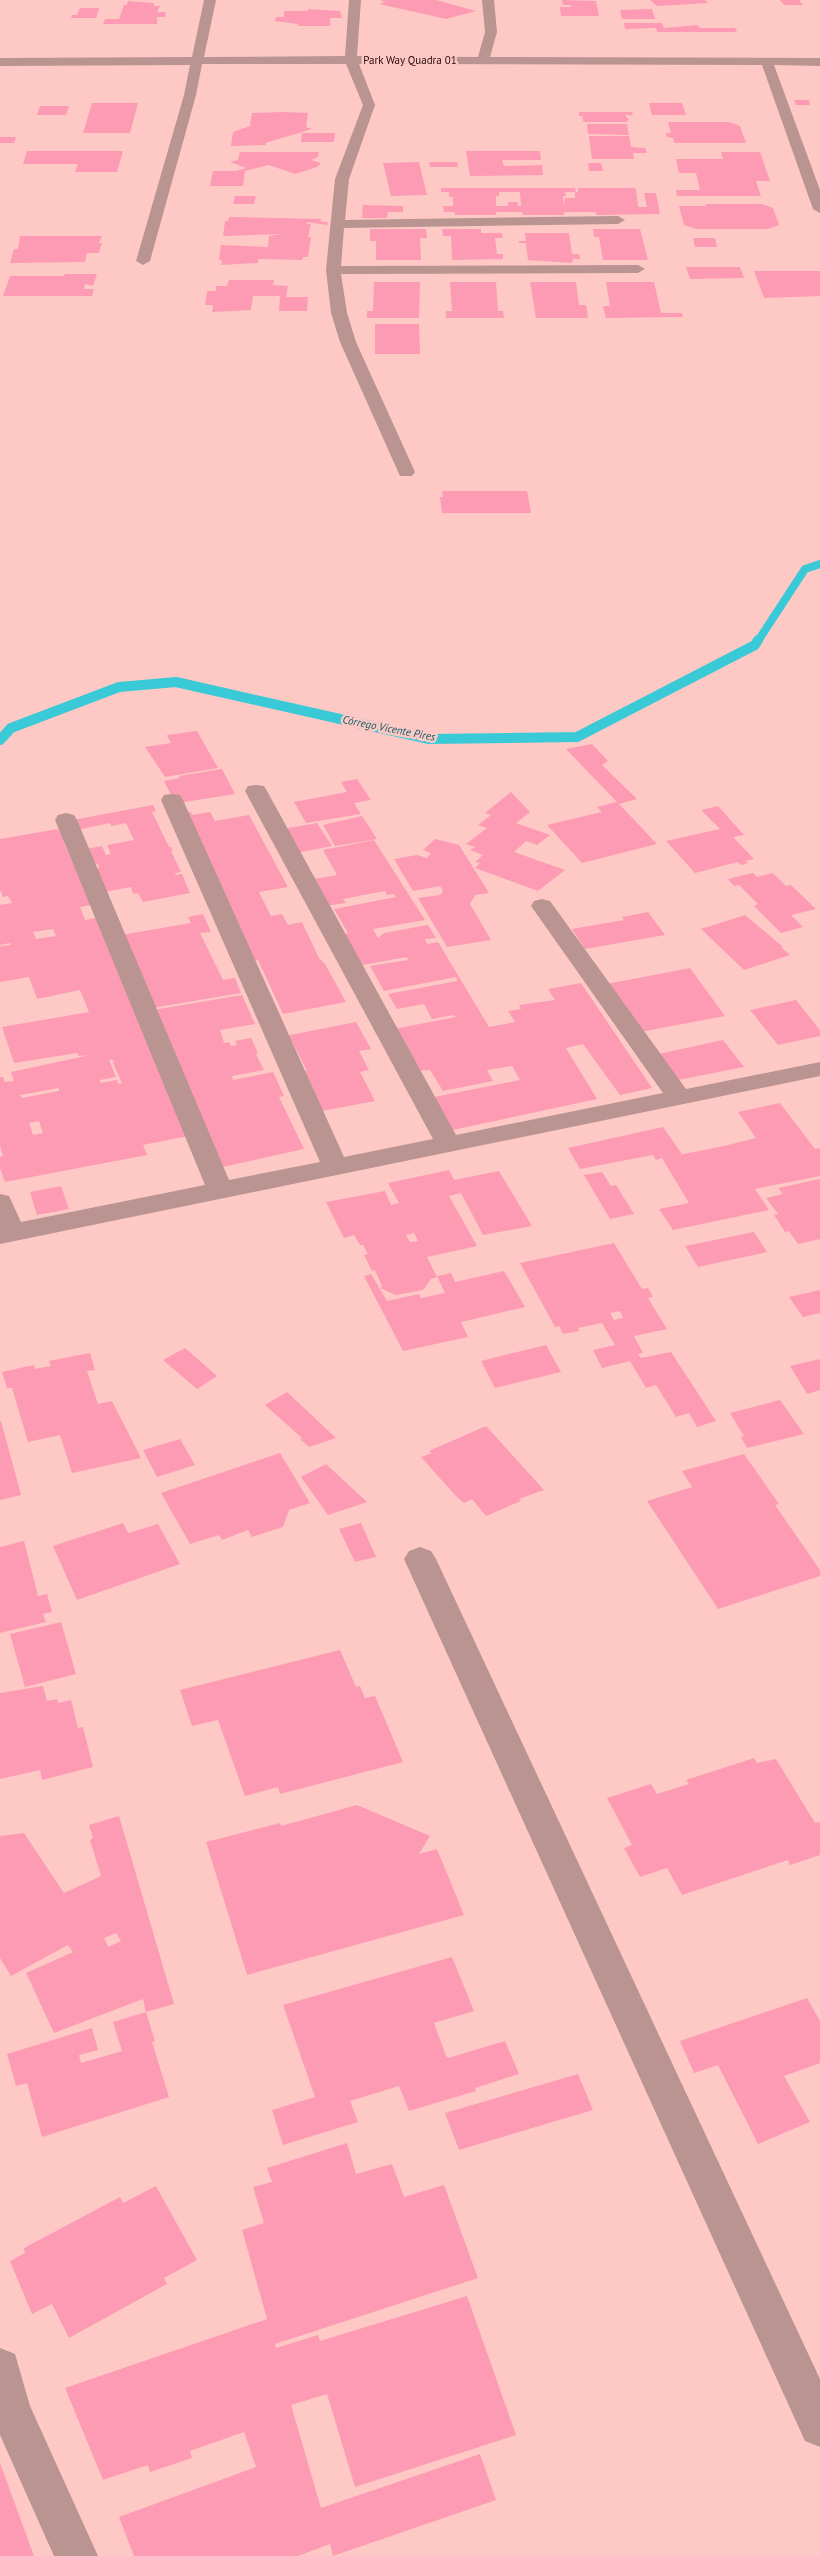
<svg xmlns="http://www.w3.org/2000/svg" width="820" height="2556" font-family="'PT Sans',sans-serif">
	<rect width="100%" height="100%" fill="#fec9c5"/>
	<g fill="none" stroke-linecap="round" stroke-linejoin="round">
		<path stroke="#3acad7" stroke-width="8" d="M758,641l47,-72 15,-5"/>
		<path stroke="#3acad7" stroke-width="10" d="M0,740l11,-12 108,-41 57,-5 253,57 148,-2 178,-92 3,-5"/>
	</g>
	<path fill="#fc9bb3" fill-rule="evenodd" d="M380,0h56l40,11 -30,8 -67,-15 6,-2z
		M562,0l34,1 3,15h-38l-1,-9h11v-2h-8z
		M650,0h55l3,3 -51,3z
		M780,0h19l4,5h-19z
		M128,1l26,2v3h6l-3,6h9l-1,5h-8v7h-54l2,-5h14l5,-14h3z
		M80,8h19l-3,10h-25l1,-3h5z
		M308,9l32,2 2,7h-12v8h-32v-2l-23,-3 1,-4h8v-6h24z
		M652,9l3,10h-33l-2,-9z
		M624,23h38l2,5 34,-3 2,3h35l2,4h-80l-1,-4 -31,1z
		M794,100h15l1,5h-14z
		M92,103h46l-8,30h-47z
		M649,103h33l4,12h-34z
		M40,106h29l-3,9h-29z
		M284,112l24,1 -2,14 6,2 -47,14 1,2 -35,1 2,-14 17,-6 2,-13z
		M579,112h53l1,3h-8l4,5 -3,2h-40l-3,-1 -1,-4 3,-1h-6z
		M668,122h61l11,4 6,17h-72l-1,-5 -6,-1 -1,-4h5z
		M587,124h40l2,11 -41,-1z
		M302,133h33l-1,9h-33z
		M589,136h40l2,11 14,1 2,5h-14l1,6h-42z
		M0,137h15l1,1 -2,5h-14z
		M27,151h96l-6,21h-42l3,-8h-55z
		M466,151h74l1,9h-39l2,6 38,-1 1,10 -73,1z
		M240,152h79l-1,5 -7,3 10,3 -4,4 -22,7 -26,-9 -24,6 -2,15h-33l3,-15h23l10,-3 -16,-6 8,-2z
		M721,152h39l10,29h-14l5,15h-84l-1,-6h24l-4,-17h-17l-3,-14h47z
		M419,162l8,33 -36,1 -8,-33z
		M429,162h28l1,5h-28z
		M588,163h13l2,8h-14z
		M441,188h134l1,4h2v-4h56l2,1 2,18h9l-3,-14h12l4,21 -63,1 -2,-3h-30l-2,3h-40l-1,-3h-25l-2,3h-40v-3h-11l-1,-6h10v-9h-4v-5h-8zM499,192h21l1,14h-3l-1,-4h-9v4h-12v-10h3zM565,192h10v6h-10l-1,8 -1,-10h3z
		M235,196h21l-2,8h-21z
		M706,204h56l11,4 6,17 -11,4h-72l-12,-4 -5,-19h27z
		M363,205l40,1v6h-15l-1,6h-25z
		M229,217l92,2v3h7l-1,3 -20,-3v2h4l-3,13h3l-3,20h-5l-1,3 -44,-1v4l-37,2 1,-5h-3l2,-15 47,2 1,-11 14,-2 -60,2 2,-15h3z
		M426,229l1,9h-7l1,22h-45v-19h-6v-12z
		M442,229h39v4h21l1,5h-8l2,16h6v5l-51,1 -1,-24h-8z
		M593,229h47l8,31h-45l-4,-23h-5z
		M525,233h44l3,21h7l1,5h-7l-1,4 -44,-3 -2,-17h-7v-2h7z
		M20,236h82l-3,7h3l-3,10h-12l-2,9 -75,1 4,-14h4z
		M693,238h22l2,9h-22z
		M686,267h54l4,11 -54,1z
		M754,271h66v25l-56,2z
		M65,274h32l-4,12 -8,-2 -1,5h10l-2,7h-89l7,-20h54z
		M229,280h45l-1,5 15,1 -2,11h22l-1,14h-28l1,-15h-27l-2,14 -39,2 1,-7h-8l2,-14h9v-5h11z
		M374,282h46l-1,36h-52v-7h6z
		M450,282h46l2,29h5l1,7h-58v-7h6z
		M530,282h46l3,23h7l2,13h-52z
		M606,282h48l7,31h21l1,4 -77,1 -3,-12h7z
		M375,324h44l1,30h-45z
		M442,491h85l4,22h-89l-2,-16h3z
		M197,731l21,37 -53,9 -20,-30 26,-4 -4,-8z
		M592,744l16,17 -6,4 35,34 -18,5 38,40 -75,19 -35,-38 55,-13 -5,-5 20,-5 -51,-53z
		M222,769l13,25 -57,9 -7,-8 -7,-14 16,-3 -1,-2z
		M357,779l14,21 -17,3 7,11 -55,9 -12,-21 53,-10 -6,-10z
		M511,792l19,20 -14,11 34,12 -13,10 -11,-4 -12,11 51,18 -27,21 -63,-23 5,-5 -5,-1 8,-7 -13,-5 5,-3 -9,-3 21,-16 -9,-3 13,-10 -6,-2z
		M153,805l3,6 -4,1 17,35h2l2,4h-2l10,21 -6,1 1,2 6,-1 8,19 -47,9 -5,-9 -5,1 -2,-7 -27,5 -10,-23 5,-1 -1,-4 -6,1 -7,-16 17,-3 4,9 5,-1 -4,-9 27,-5 -8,-17 -15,3 -1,-3 -33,7 -4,-10z
		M718,806l26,29 -11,2 21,22 -9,2 3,2 -7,2 -3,-3 -43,11 -29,-32 54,-12 -19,-19z
		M191,812l1,3 18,-3 5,9 34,-6 39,72 -29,5 12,24 11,-2 6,11 14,-3 17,36 6,6 21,38 -63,12 -25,-54 -8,2 -50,-103 9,-1 -11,-23 -19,-22z
		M362,816l15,23 -42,7 -12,-21z
		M317,823l15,23 -41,8 -14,-24z
		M58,829l7,12h-2l28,64 -11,2 5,13 11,-2 92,218 -45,9 4,10 -142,27 -5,-14v-11l3,-1 -3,-10v-69h3l2,5 9,-1 -3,-9 79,-17 -11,1 -2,-3 -63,10 -12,-36 87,-15 -9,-22 -43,9 -8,-22 -29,5v-36l11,-1 -1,-2 -10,2v-40l12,-2 -4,-7 -5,1 -3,-7v-51zM53,929l3,7 -20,3 -3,-7zM109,1060h5l-1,3 9,20 -4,1 -1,-4 -16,3 -1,-3 16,-3zM59,1088v3l-37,7 -2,-3zM39,1121l4,12 -10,2 -4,-12z
		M435,839l24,6 30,48 -14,2 -5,9 21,36 -44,7 -29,-49 22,-3 3,-4 -3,-5 -27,5 -19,-32 23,-4 10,3 4,-5 -8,-3z
		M374,840l51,80 -52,9 5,9 6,-5 44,-8 8,13 -11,1 2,5 11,-2 51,85 26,-5 -7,-11 13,-2 -2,-4 36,-5 -7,-11 33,-6 71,105 -32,7 -37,-51 -17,4 31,51 -154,33 -19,-33 96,-19 -8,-14 -25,4 6,11 -50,10 -13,-21 -18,1 -23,-41 67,-13 -2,-2 -22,4 -8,-15 -27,5 -9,-15 69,-13 -1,-4 -72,14 -14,-25 38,-6 -1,-3 -56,10 -6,-33 3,-1 -14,-24 62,-12 -2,-3 -7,1 -2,-4 -42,8 3,4 -21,3 -17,-26 29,-5 -14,-25z
		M753,873l4,4 16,-4 13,13 5,-1 25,24 -25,6 12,12 -22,6 -27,-27 4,-2 -19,-19 -5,1 -6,-7z
		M648,912l17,23 -80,14 -13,-20 52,-9 -2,-3z
		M203,914l8,18 -11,1 23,47 12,-2 6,15 -89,15 -31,-73 70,-12 -3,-6z
		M745,915l38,32h-2l9,8 -46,15 -43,-41z
		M690,968l35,48 -85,16 -33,-48z
		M242,995l13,29 -35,6 4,13 5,-1 2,4 6,-1 -2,-4 16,-3 7,15 -2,1 8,16 -32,6 1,4 40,-8 11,24 -5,1 25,52 -81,18 -70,-157z
		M796,1000l24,30v6l-42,9 -28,-35z
		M356,1022l15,27 -12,2 10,19 -9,2 15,29 -53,10 -20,-39 5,-1 -15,-30 -4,1 -3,-6z
		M723,1040l21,27 -71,14 -19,-26z
		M780,1103l35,46 5,-1v28l-65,13 14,21 -96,20 -14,-21 30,-6 -27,-45 -6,2 -3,-5 -73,14 -12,-21 95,-21 19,27 -8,2 50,-10 32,-8 -18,-26z
		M449,1170l5,10 45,-9 33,55 -49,9 -22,-42 -12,3 28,50 -50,11 10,20 -6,2 -8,11 -27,5 -16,-7 2,-2 -7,-16 -3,1 -8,-16 4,-1 -5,-9h-3l-6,-10 -10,3 -18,-36 59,-11 6,14 8,-2 -11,-20zM414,1233l4,8 -8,1 -4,-7z
		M602,1172l9,14 5,-1 18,29 -24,5 -26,-44z
		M820,1179v60l-22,5 -9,-13 -4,1 -11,-17 4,-1 -12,-16 17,-4 -5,-6z
		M61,1186l8,23 -32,6 -7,-23z
		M754,1232l13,20 -69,15 -13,-21z
		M614,1243l28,46 6,-1 5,9 -5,1 19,31 -33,7 9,17 -5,1 3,4 30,-6 45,69 -19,6 -8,-14 -13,4 -20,-32 -10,3 -16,-27 -28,7 -9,-18 22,-5 -13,-22 -24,5 1,3 -16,3 -4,-8 -4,1 -35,-64zM620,1311l3,7 -9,2 -4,-7z
		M504,1271l21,36 -64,15 7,15 -65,14 -39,-75 7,-2 16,27 32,-7 2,4 24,-5 -8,-17 14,-3 4,9z
		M820,1290v23l-17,4 -14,-20z
		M546,1345l15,27 -66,16 -14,-27z
		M185,1348l32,28 -20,13 -34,-29z
		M90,1353l5,17 -8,1 11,33 14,-3 29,57 -69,15 -12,-38 -32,7 -16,-54h-5l-5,-16 32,-7 1,4 16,-3 -2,-5z
		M820,1359v31l-13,4 -17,-28z
		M287,1392l49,46 -27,9 -9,-8 2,-1 -37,-33z
		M780,1400l24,34 -57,14 -6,-11 3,-1 -14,-23z
		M1,1421l20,74 -21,5v-78z
		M486,1426l58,64 -25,9 2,2 -35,15 -14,-17 -8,4 -9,-8 -34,-38 11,-4 -3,-2z
		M180,1439l15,26 -38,12 -14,-27z
		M280,1453l30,50 -21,7 -6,17 -31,10 -4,-7 -26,10 -3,-5 -29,9 -29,-51z
		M744,1454l35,50 -4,1 45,65v6l-102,33 -71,-108 45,-14 -10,-16z
		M326,1464l41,38 -39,13 -27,-38z
		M123,1523l5,10 30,-9 22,40 -103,36 -24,-54z
		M361,1523l15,34 -21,5 -16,-33z
		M24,1541l14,55 9,-2 5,18 -9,2 3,8 -46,11v-86z
		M61,1622l15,52 -51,13 -15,-53z
		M340,1650l16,37 4,-1 5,12 10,-2 28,66 -123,32 -2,-7 -33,9 -27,-76 -26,6 -12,-36z
		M43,1686l4,15 10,-2 1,4 13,-3 7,28 5,-1 10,40 -51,13 -2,-10 -40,9v-86z
		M754,1758l3,5 19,-4 39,64 5,-1v33l-30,10 -2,-5 -106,35 -15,-27 -27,9 -16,-29 8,-3 -25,-47 44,-14 6,10 32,-10 -3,-4z
		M357,1805l73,31 -11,18 18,-5 27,66 -217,60 -41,-133 74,-19 1,3z
		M119,1816l55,188 -28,8 -3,-13 -89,34 -28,-60 47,-21 -5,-7 -57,31 -11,-18v-122l24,-3 40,60 37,-17 -11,-36 3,-2 -4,-13zM116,1933l5,8 -13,6 -4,-9z
		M452,1957l22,54 -40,12 12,33 2,2 57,-17 14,33 -44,14 1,3 -67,20 -10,-25 -49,15 8,21 -75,23 -11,-35 43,-13 -32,-92z
		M807,1998l13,23v42l-36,13 26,46 -52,22 -40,-79 -24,8 -14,-32z
		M146,2012l9,29 -3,1 17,55 -127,40 -15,-54 -11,3 -9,-32 85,-26 6,22 -19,5 2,8 41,-12 -9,-29z
		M578,2074l15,36 -134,40 -14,-37z
		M347,2143l9,31 36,-10 12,33 40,-12 34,93 -203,66 1,4 42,-13 2,6 147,-45 49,139 -161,52 -28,-93 -36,11 30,103 159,-54 16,46 -163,56 -3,-12 -32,12h-164l-15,-39 137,-50 -12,-35 -54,19 2,7 -42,14 -2,-7 -45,15 -38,-92 202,-69 -25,-89 22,-7 -11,-36 19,-5 -5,-14z
		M156,2186l41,74 -33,18 3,6 -98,54 -17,-34 -20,10 -22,-53 15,-8 -1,-5 96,-51 3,6z
		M0,2464v-1l34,93h-34z"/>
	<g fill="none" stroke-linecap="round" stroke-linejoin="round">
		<path fill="#b99491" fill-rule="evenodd" d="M204,0h12l-12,57 141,-1 4,-56h12l-4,56 121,1 7,-25 -3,-32h12l3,32 -7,25 330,1v8l-46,-1 46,125v23l-7,-4 -51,-144 -403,-1 16,41 -26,74 -4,41 273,-4 7,4 -7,4 -274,4 -3,38 297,-1 7,4 -7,4 -297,1 6,39 9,29 59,130 -3,4h-12l-60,-134 -9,-29 -5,-43 9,-91 28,-74 -17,-41h-144l-6,31 -46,166 -7,4 -7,-4 48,-166 6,-30 -190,1v-8l192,-1z
			M256,785l8,1 3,5 189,344 207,-42 -132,-187 3,-5 8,-2 8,2 136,188 134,-27v14l-820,168v-50l9,2 12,26 184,-37 -150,-365 3,-5 8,-2 8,2 3,5 152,360 91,-18 -159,-362 3,-5 8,-1 8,1 3,5 161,357 89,-18 -188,-348 3,-5z
			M420,1547l11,4 5,8 384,820v68l-15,-6 -401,-882 5,-8z
			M0,2348l15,6 15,52 68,150h-44l-54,-121z"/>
	</g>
	<g text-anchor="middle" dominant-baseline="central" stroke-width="5" stroke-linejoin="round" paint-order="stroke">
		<g font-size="11" fill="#250808" stroke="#fec9c5">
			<text x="410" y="60">Park Way Quadra 01</text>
		</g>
		<g font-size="11" font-style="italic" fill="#0b5d64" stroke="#fec9c5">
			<text transform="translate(389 728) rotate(11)">Córrego Vicente Pires</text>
		</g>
	</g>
</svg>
